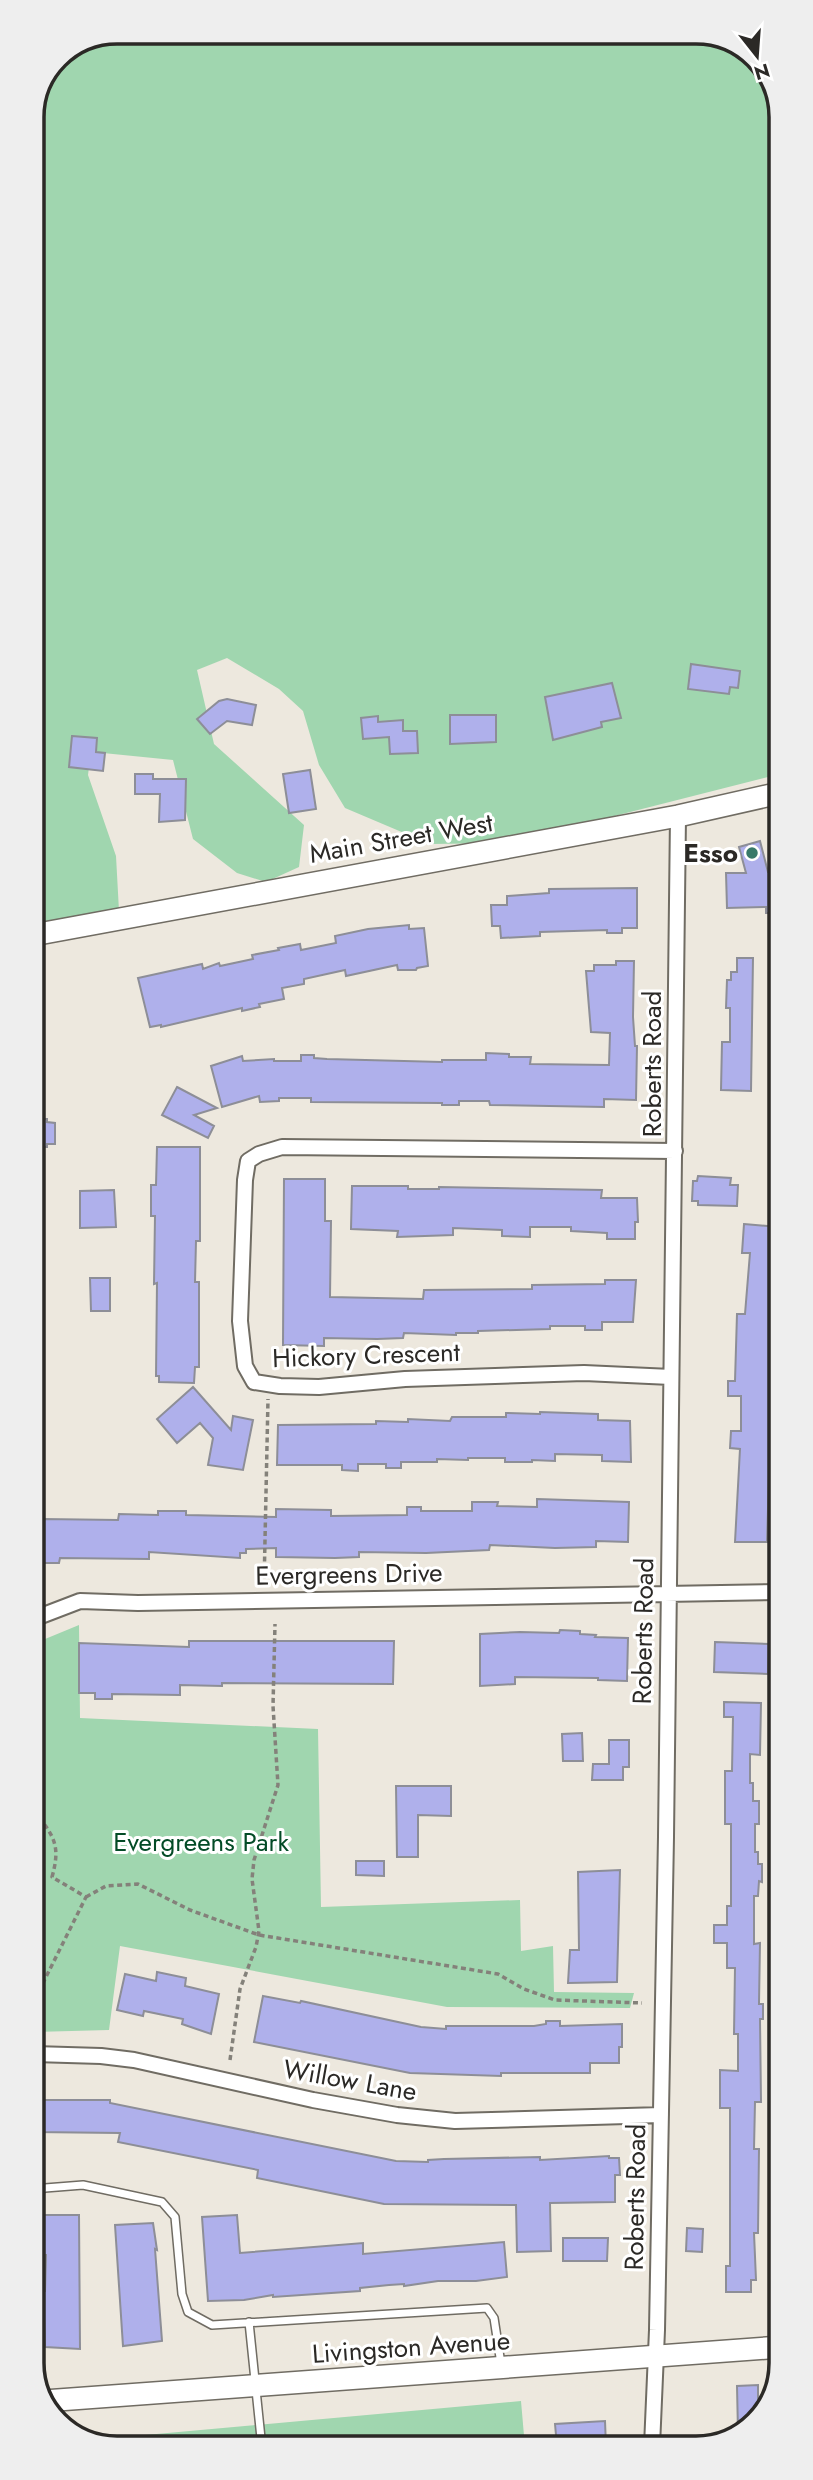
<svg xmlns="http://www.w3.org/2000/svg" width="813" height="2480" font-family="Jost,sans-serif">
	<rect width="100%" height="100%" fill="#ede8de"/>
	<path fill="#a0d6af" d="M116,32h587l49,20 27,43 1,679 -272,69 -78,1 -85,-36 -26,-43 -16,-54 -24,-22 -52,-31 -30,12 17,74 90,81 -5,42 -33,15 -29,-9 -44,-34 -20,-79 -70,-7 -13,6 -2,16 28,81 3,55 -77,12 -9,-48 -1,-764 25,-55z
		M79,1625l1,93 238,11 3,178 199,-7 1,51 32,-5 1,46 80,1 -4,15 -183,-1 -327,-61 -11,84 -75,2 -1,-388z
		M521,2401l4,46 -415,1 -20,-8z"/>
	<path fill="#afb0eb" stroke="#8d8e97" stroke-width="2" d="M691,664l49,7 -2,17 -8,-1 -1,7 -41,-5z
		M612,683l9,35 -20,4 1,5 -49,13 -8,-43z
		M227,699l29,6 -4,20 -25,-4 -17,13 -13,-15 22,-18z
		M450,715h46v27l-46,2z
		M378,716v6l25,-2v11h14l1,22 -28,1 -1,-17 -26,2 -2,-21z
		M72,736l25,2 -1,14 9,1 -2,18 -34,-4z
		M310,770l6,39 -27,4 -6,-39z
		M135,774h18v5h33l-1,41 -26,2 1,-28h-25z
		M760,841l8,31h12v41h-14v-6l-39,1 -1,-35h20l-7,-26z
		M637,888v40h-15v5h-15v-3l-67,2v4l-39,2 -1,-12h-8l-1,-21h16v-9l42,-3v-4z
		M409,925v4l15,-1 4,38 -11,2 -1,2h-18l-1,-5 -51,11 -1,-6 -41,9v5l-22,4 2,11 -25,5 1,3 -18,4v-3l-81,19v-2l-11,2 -12,-49 64,-14 1,5 16,-6 1,3 33,-7 -1,-4 27,-5 -1,-2 22,-4 1,6 35,-7 -1,-7 33,-7z
		M737,958h16l-2,133 -30,-1 1,-48h8v-34h-4l1,-28h4v-8h6z
		M616,961h18l-1,56 2,29h2l-1,54 -32,-1v8l-114,-2 -1,-4h-30v4h-17v-2l-131,-1v-4h-32v3l-19,1 -1,-6 -37,11 -11,-41 31,-10 1,5 31,-2v2h27v-6h13v3l13,1 115,3v-2h44v-7l23,1v3h22l-1,7 79,1 1,-32 -19,-1 -5,-61h8v-6h22z
		M177,1087l40,21 -23,7 20,11 -6,12 -46,-23z
		M33,1119h14v3l8,1v21h-8v3h-14z
		M157,1147h43v94h-4l-1,41h4v85h-4l-1,16 -35,-1v-6h-3l1,-93 -3,1 1,-68h-4v-31h5z
		M698,1176l33,2 -1,7h8l-1,21 -39,-1v-4h-6l1,-20h4z
		M284,1179h41v42h6l-1,76 93,2 1,-9 108,-1v-4l73,-1v-4h31l-3,42h-31v8h-17v-4h-35v3l-72,2v2h-22v2l-52,-2 -1,5 -26,1 -53,-1v8l-41,-1z
		M352,1186h56v3h31v-2l163,3 -1,8h36l1,24h-3v17h-28v-6l-36,-2v-4h-41v10l-28,-1v-6l-49,-2v7l-56,2 1,-6 -47,-2z
		M114,1190l2,37 -36,1v-37z
		M744,1224l34,3 -6,59v64h-3l1,93 -3,99h-32l5,-93 -10,-1 1,-17h10v-35h-13v-15h7l2,-67h8l5,-61h-8z
		M90,1278h20v33h-19z
		M193,1387l38,43 2,-14 20,4 -10,50 -35,-5 5,-27 -13,-15 -23,20 -20,-24z
		M540,1412l58,2v6l32,1 1,41 -29,-1v-6l-47,-1v7l-23,-1v2h-27v-4h-37v2l-31,-1v3h-36v6h-15v-4h-28v7l-16,-1v-5h-65l1,-40 98,-1v-3l32,1v-3l42,2 2,-4h54v-4l34,1z
		M537,1499l92,3 -1,40 -32,-1v6l-41,1 -65,-3 -1,5 -63,3 -67,-1v5l-24,1 -59,-1v-9l-30,1v4h-6v5l-91,-6v7l-89,-1 -1,5h-26v-31h10v-13l75,1 1,-6 39,1v-4h28v4l90,2v-8l55,1v6l76,-1v-8h14v4h51v-9h26l-1,4 40,1z
		M560,1630l20,1v3l16,1 -1,2 33,1 -1,43 -29,-1v-2l-83,-1v7l-35,2v-52l40,-2 39,1z
		M189,1641h205l-1,43 -171,-1v3l-42,-1v10l-68,-1v5h-17v-6h-16v-50l110,4z
		M715,1642l54,2 -1,30 -54,-2z
		M724,1702l37,1 -1,52 -10,-1v29h3v18h6v23h-4v28h3v12h4v18l-3,-1 -1,15h-4v48l6,-1 -1,61h4v15h-3l1,83h-6l-1,47h5l-1,84h-4l2,47h-5v12h-25v-26h4v-158h-10v-38l18,1v-37h-4l1,-66h-8v-25h-13v-18h13v-19h4v-82h-6v-53h7l1,-54h-9z
		M582,1733l1,28h-20l-1,-27z
		M609,1740h20v27h-6v13h-31l1,-16h16z
		M396,1786h55v30l-33,-1v42h-21z
		M356,1861h28v15l-28,-1z
		M620,1870l-3,112 -49,1 2,-33h9l-1,-78z
		M157,1972l29,6 -1,8 34,8 -8,40 -29,-10 1,-5 -39,-8 -1,5 -26,-6 8,-36 31,7z
		M263,1996l37,7 1,-2 120,26 25,2v-3h88l12,-2v-3h14v5l62,-2v23h-3v16h-29v10h-89v3l-91,-3 -156,-31z
		M34,2100h76v3l286,58 32,1v-2l16,-1 96,-2v3l69,-4v2h10l1,17h-5v27l-65,1 1,48 -34,1 -1,-47 -132,-1 -127,-26 1,-8 -140,-28 2,-9 -86,-1z
		M44,2215h35l1,134 -35,-2 -2,-56h2l1,-36h-3v-15h-2z
		M237,2215l3,38 123,-10v11l141,-12 3,35 -31,4h-38l-34,5v-2l-15,1 -29,3v3l-87,6v-2l-29,5 -36,1 -6,-84z
		M153,2223l4,27 -2,-1 7,92 -39,5 -8,-121z
		M687,2228l16,1 -1,23 -16,-1z
		M563,2238h45l-1,23h-44z
		M758,2385v19h4l1,12 -25,17 -1,-47z
		M605,2421l1,25h-49l-2,-22z"/>
	<g fill="none" stroke-linecap="round" stroke-linejoin="round">
		<g stroke="#706c63" stroke-width="10">
			<path id="service" d="M34,2193l11,-5 38,-3 79,17 13,15 7,77 6,18 24,13 275,-17 7,10 7,46
				M249,2322l13,126"/>
		</g>
		<g stroke="#706c63" stroke-width="18">
			<path id="minor" d="M671,1377l-87,-4 -179,6 -86,8 -39,-1 -26,-4 -9,-16 -5,-45 5,-141 3,-19 11,-7 23,-7 393,4
				M33,1619l47,-18 58,2 643,-11
				M34,2054l67,2 33,4 179,40 84,15 58,6 206,-6
				M652,2446l5,-116 9,-493 12,-1021"/>
		</g>
		<g stroke="#706c63" stroke-width="24">
			<path id="secondary" d="M33,935l645,-119 102,-23
				M44,2401l737,-54"/>
		</g>
		<path stroke="#84817a" stroke-width="3.5" stroke-dasharray="5 3.5" stroke-linecap="butt" d="M264,1587l4,-188
			M33,1674l7,-17v-17
			M34,1811c20,25 27,34 18,66l34,20 -52,104
			M86,1897l20,-11 32,-2 52,26 69,25 239,39 26,15 31,11 87,3
			M230,2060l10,-71 16,-42 3,-16 -7,-52 2,-19 24,-75 -5,-79 2,-82"/>
		<use href="#service" stroke="#fff" stroke-width="7"/>
		<use href="#minor" stroke="#fff" stroke-width="14"/>
		<use href="#secondary" stroke="#fff" stroke-width="21"/>
	</g>
	<circle fill="#387969" stroke="#fff" stroke-width="2.5" cx="752" cy="853" r="7"/>
	<g text-anchor="middle" dominant-baseline="central" stroke-width="6" stroke-linejoin="round" paint-order="stroke">
		<g font-size="26" fill="#2b2926" stroke="#fff">
			<text transform="translate(401 838) rotate(-10)">Main Street West</text>
			<text transform="translate(652 1064) rotate(-90)">Roberts Road</text>
			<text transform="translate(366 1355) rotate(-2)">Hickory Crescent</text>
			<text transform="translate(349 1574) rotate(-1)">Evergreens Drive</text>
			<text transform="translate(643 1631) rotate(-89)">Roberts Road</text>
			<text transform="translate(350 2080) rotate(10)">Willow Lane</text>
			<text transform="translate(635 2197) rotate(-89)">Roberts Road</text>
			<text transform="translate(411 2347) rotate(-4)">Livingston Avenue</text>
		</g>
		<g font-size="26" font-weight="bold" fill="#2b2926" stroke="#fff" text-anchor="end">
			<text x="738" y="853">Esso</text>
		</g>
		<g font-size="26" fill="#034b26" stroke="#fff">
			<text x="201" y="1842">Evergreens Park</text>
		</g>
	</g>
	<path d="M0 0H813V2480H0ZM117 44H696A73 73 0 0 1 769 117V2363A73 73 0 0 1 696 2436H117A73 73 0 0 1 44 2363V117A73 73 0 0 1 117 44Z" fill="#eee" fill-rule="evenodd"/>
	<path fill="none" stroke="#2b2926" stroke-width="3.5" d="M117 44H696A73 73 0 0 1 769 117V2363A73 73 0 0 1 696 2436H117A73 73 0 0 1 44 2363V117A73 73 0 0 1 117 44Z"/>
	<g transform="translate(757 56) rotate(163)" stroke="#ffffff" stroke-width="5" paint-order="stroke">
	<path d="M0-5L12 26L0 18L-12 26Z" fill="#2b2926"/>
	<text y="-10" font-size="19" font-weight="bold" text-anchor="middle" fill="#2b2926">N</text>
	</g>
</svg>
